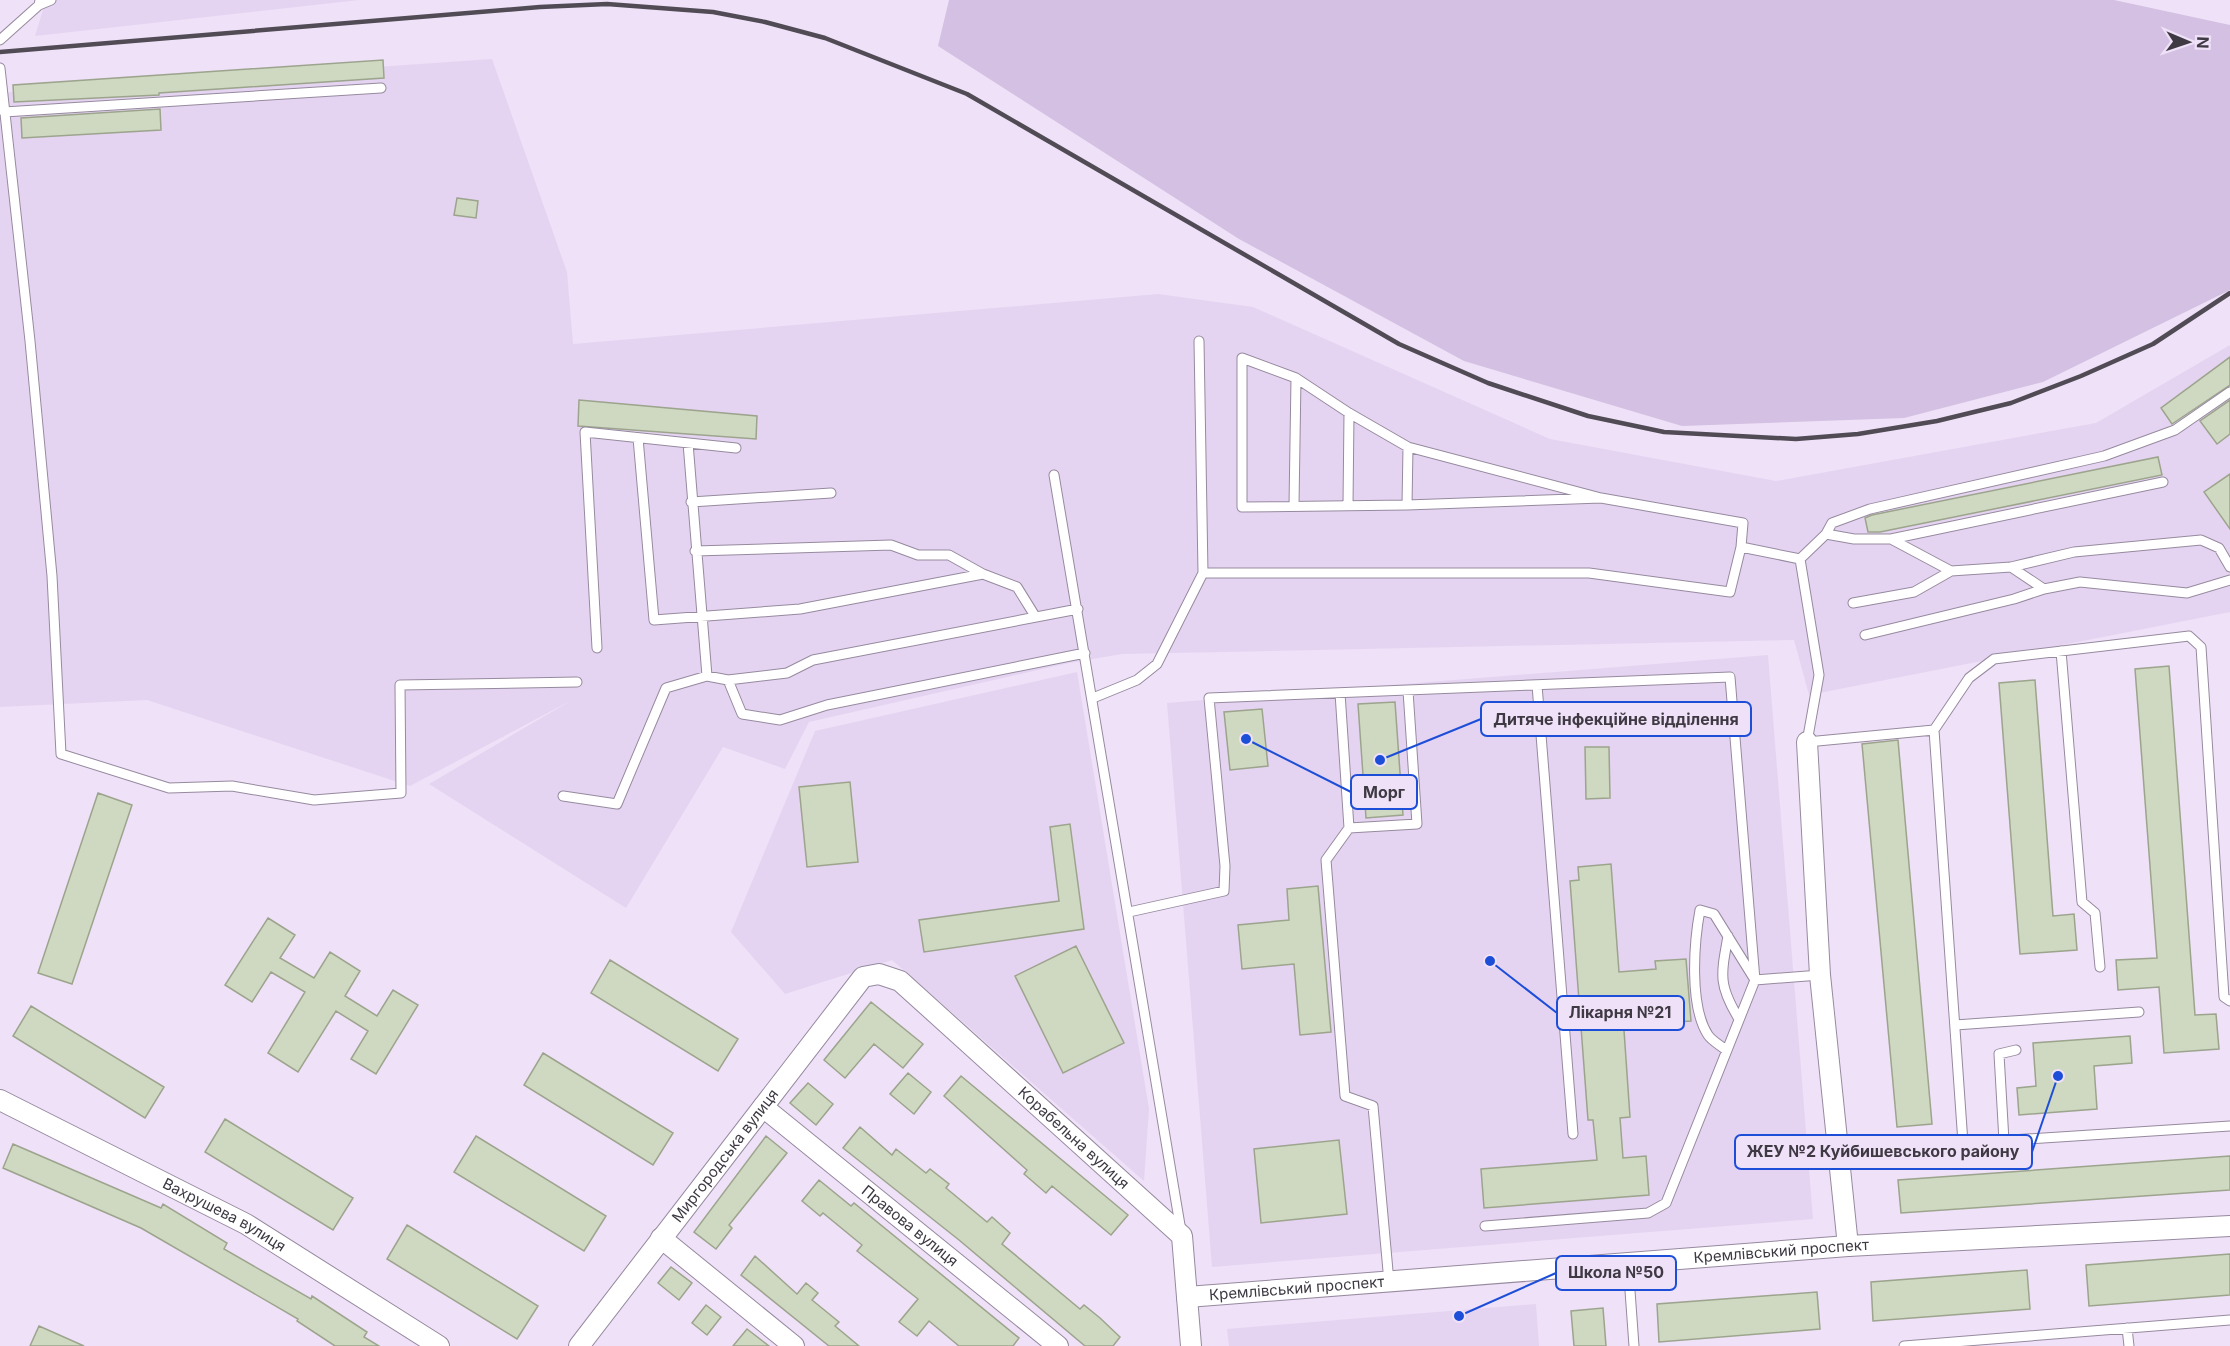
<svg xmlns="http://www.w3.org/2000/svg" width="2230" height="1346" font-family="Inter,sans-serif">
  <rect width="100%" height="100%" fill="#efe1f8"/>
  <!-- built -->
  <path fill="#e5d4f1" d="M46,0h313l-324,36z
    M492,59l75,213 6,72 585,-50 95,13 297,132 226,42 320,-58 134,-78v267l-421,83 -15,-55 -672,14 -53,9 -260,59 -24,47 -62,-22 -97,161 -197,-124 143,-84 -162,86 -263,-86 -147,7v-614z
    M1768,655l45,564 -601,48 -45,-564z
    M1077,672l72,437 -5,72 -252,-221 -107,34 -54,-62 84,-201z
    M1536,1304l3,42h-310l-2,-17z"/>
  <!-- green -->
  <path fill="#d4c0e2" d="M949,0h1165l116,25v265l-187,92 -139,36 -222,8 -218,-65 -225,-122 -301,-193z"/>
  <!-- building -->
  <path fill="#cfd8c0" stroke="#9ca48d" stroke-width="1.5" d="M383,60l1,18 -225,15v2l-145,7 -1,-17z
    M160,109l1,21 -139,8 -1,-20z
    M457,198l21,3 -2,17 -22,-3z
    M2230,357v28l-58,39 -11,-16z
    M579,400l178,16 -1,23 -178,-13z
    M2230,400v34l-13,10 -17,-23z
    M2158,457l4,18 -282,57h-12l-3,-14 7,-3z
    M2230,474v55l-26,-37z
    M2169,666l26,349 21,-1 3,35 -55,4 -5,-66 -41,3 -2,-30 41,-2 -22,-289z
    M2035,680l18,236 21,-2 3,36 -57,4 -21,-271z
    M1395,702l8,113 -37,3 -8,-114z
    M1262,709l6,57 -38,4 -6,-58z
    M1898,740l34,384 -35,3 -35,-383z
    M1585,747h24l1,51 -24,1z
    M850,782l8,80 -51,5 -8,-80z
    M98,793l34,12 -60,179 -34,-11z
    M1070,824l14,105 -160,23 -5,-32 140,-19 -9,-74z
    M1611,864l8,108 37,-3 -1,-8 31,-2 5,62 -31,2 -1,-9 -36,2 7,101 -10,1 3,40 23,-2 3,39 -165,13 -3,-39 116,-9 -4,-40h-5l-18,-239 9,-1 -1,-13z
    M1318,886l13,146 -31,3 -6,-71 -52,5 -4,-44 51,-5 -2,-31z
    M268,918l27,17 -15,23 34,20 16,-26 30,19 -15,25 32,20 16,-26 25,15 -42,69 -25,-15 17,-28 -32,-20 -38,61 -30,-19 37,-61 -34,-20 -19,30 -27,-17z
    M1076,946l48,97 -61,30 -48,-97z
    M610,960l128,79 -20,32 -127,-78z
    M871,1002l52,42 -20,24 -29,-24 -29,34 -21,-18z
    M31,1006l133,81 -19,31 -132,-82z
    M2130,1036l2,27 -38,3 3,43 -78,6 -2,-27 19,-2 -3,-43z
    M543,1053l130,80 -20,32 -129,-80z
    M908,1073l23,19 -17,22 -24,-20z
    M961,1076l167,139 -17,20 -59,-49 -6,7 -22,-19 3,-4 -83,-74z
    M808,1083l25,21 -17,21 -26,-22z
    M225,1119l128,79 -20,32 -128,-78z
    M860,1127l32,28 4,-6 30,24 4,-4 19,15 -3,4 41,34 5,-5 18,16 -8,11 78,65 4,-4 16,13 20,19 -7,9h-28l-126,-106 -116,-92z
    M476,1136l130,80 -22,35 -130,-79z
    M766,1136l21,17 -58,72 3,3 -16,21 -22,-17z
    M1339,1140l8,74 -86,9 -7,-74z
    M13,1144l148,64 2,-4 64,39 -3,6 87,50 1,-3 55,36 -3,5 15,9h-44l-38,-25 1,-2 -157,-91 -138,-60z
    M2230,1156v34l-329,23 -3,-33z
    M819,1180l32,26 3,-3 165,135 -6,8h-54l-30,-25 -12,15 -18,-14 19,-23 -61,-48 5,-6 -39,-32 -3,3 -18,-15z
    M407,1225l131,81 -21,33 -130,-80z
    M2230,1254v41l-141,11 -3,-41z
    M755,1256l42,38 9,-11 12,10 -6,7 27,22 -4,4 24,20h-30l-88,-71z
    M671,1267l21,16 -13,17 -21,-17z
    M2027,1270l3,39 -157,12 -2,-39z
    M1817,1292l3,37 -161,13 -2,-38z
    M706,1305l15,12 -14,18 -15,-12z
    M1603,1308l3,38h-32l-3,-35z
    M39,1326l45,20h-54z
    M747,1329l22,17h-36z"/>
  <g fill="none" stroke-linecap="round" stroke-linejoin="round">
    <defs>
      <path id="lane" d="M39,5l12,-5
        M0,40l39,-35 1,-5
        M0,68l30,273 22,235 9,178 108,34 63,-2 82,14 87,-7 -1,-108 177,-3
        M4,112l377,-24
        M1199,341l4,232h386l141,19 11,-45 59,12
        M638,438l16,182 146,-11 183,-35 34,13 18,29
        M688,443l19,233
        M1054,475l127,756
        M1601,498l-193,-51 -59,-34 -53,-35 -54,-20v149l165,-2 194,-7 142,25 -2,24
        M691,502l140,-9
        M1294,505l2,-127
        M1348,505l1,-92
        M1407,505l1,-58
        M1826,534l28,5h37l60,32 60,-4 33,22 36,-7 107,11 43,-13
        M1891,539l272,-57
        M695,551l196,-6 27,10h31l34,19
        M2011,567l63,-15 127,-12 18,8 11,19
        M1853,603l61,-11 37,-21
        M1865,635l149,-36 30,-10
        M597,648l-12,-216 151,16
        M2061,651l21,251 13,11 5,54
        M728,680l14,34 38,6 47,-15 258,-52
        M1537,685l36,449
        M1340,693l9,135
        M1093,698l44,-18 20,-16 46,-91
        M1934,730l35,-52 25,-19 195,-23 12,11 23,350 6,4
        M563,796l54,8 49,-116 41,-12 21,4 59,-7 26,-13 265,-51
        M1129,912l95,-21 1,-25 -16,-168 521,-21 25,303 65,-5
        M1728,936c-7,39 -10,49 11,83
        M1955,1025l184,-13
        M2004,1141l-5,-87 17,-4
        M1963,1143l-29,-413 -127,12 12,-67 -19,-116 26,-25 6,-11 38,-14 234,-53 71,-26 55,-38
        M1840,1151l390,-25
        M1485,1226l163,-13 18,-10 89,-223 -41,-66 -14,-4c-6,32 -11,96 8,125 4,6 12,10 18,15
        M1628,1263l6,83
        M1389,1282l-16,-176 -28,-10 -19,-236 23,-32 68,-4 -9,-133
        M2127,1328l2,18
        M1904,1346l326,-26"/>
      <g id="street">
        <path d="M1807,742l13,233 28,271"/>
        <path id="s1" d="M0,1100l246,124 193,122"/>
        <path id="s2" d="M763,1107l295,239"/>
        <path d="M661,1238l133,108"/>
        <path id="s3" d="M1187,1297l661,-51 382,-20"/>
        <path id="s4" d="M579,1346l284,-369 16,-3 21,7 282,255 9,110"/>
      </g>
    </defs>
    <!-- lane casing -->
    <use href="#lane" stroke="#968a9f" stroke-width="11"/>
    <!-- street casing -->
    <use href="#street" stroke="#968a9f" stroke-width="22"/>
    <!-- lane -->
    <use href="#lane" stroke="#fff" stroke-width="9"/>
    <!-- street -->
    <use href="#street" stroke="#fff" stroke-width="20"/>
    <!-- rail -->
    <path stroke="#514b55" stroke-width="4.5" d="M0,52l540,-45 67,-3 106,8 52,10 60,16 142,56 432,250 89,39 100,33 76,16 132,7 62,-5 79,-13 74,-18 70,-27 72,-32 77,-51"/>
  </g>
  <g text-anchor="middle" stroke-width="4.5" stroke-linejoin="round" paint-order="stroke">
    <!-- street labels -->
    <g font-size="15" fill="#3e3942" stroke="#efe1f8">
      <text dy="5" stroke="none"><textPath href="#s4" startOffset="738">Корабельна вулиця</textPath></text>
      <text dy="5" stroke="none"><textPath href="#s4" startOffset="240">Миргородська вулиця</textPath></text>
      <text dy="5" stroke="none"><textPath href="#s1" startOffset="252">Вахрушева вулиця</textPath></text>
      <text dy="5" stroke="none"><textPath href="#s2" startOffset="189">Правова вулиця</textPath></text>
      <text dy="5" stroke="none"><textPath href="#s3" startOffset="596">Кремлівський проспект</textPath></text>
      <text dy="5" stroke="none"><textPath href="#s3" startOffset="110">Кремлівський проспект</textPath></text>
    </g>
  </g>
  <!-- callouts -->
  <path fill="none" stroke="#1d4ed8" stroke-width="2" d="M1380 760L1481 719M1246 739L1351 792M1490 961L1557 1013M2058 1076L2032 1152M1459 1316L1556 1273"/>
  <g fill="#1d4ed8" stroke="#efe1f8" stroke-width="2">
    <circle cx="1380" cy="760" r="6"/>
    <circle cx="1246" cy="739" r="6"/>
    <circle cx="1490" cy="961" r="6"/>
    <circle cx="2058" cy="1076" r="6"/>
    <circle cx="1459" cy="1316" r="6"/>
  </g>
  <g fill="#efe1f8" stroke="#1d4ed8" stroke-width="2">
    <rect x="1481" y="702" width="270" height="34" rx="6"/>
    <rect x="1351" y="775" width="66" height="34" rx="6"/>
    <rect x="1557" y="996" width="127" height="34" rx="6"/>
    <rect x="1735" y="1135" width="297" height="34" rx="6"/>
    <rect x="1556" y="1256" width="120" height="34" rx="6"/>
  </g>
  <g font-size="16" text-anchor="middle" font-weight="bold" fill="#3e3942">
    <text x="1616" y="725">Дитяче інфекційне відділення</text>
    <text x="1384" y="798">Морг</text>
    <text x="1620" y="1018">Лікарня №21</text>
    <text x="1883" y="1157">ЖЕУ №2 Куйбишевського району</text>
    <text x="1616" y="1278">Школа №50</text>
  </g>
  <!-- north arrow -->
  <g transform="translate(2188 42) rotate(92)" stroke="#efe1f8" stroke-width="4.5" paint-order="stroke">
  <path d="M0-4.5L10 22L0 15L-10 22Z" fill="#3e3942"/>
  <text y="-9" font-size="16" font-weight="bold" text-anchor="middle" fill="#3e3942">N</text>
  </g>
</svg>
